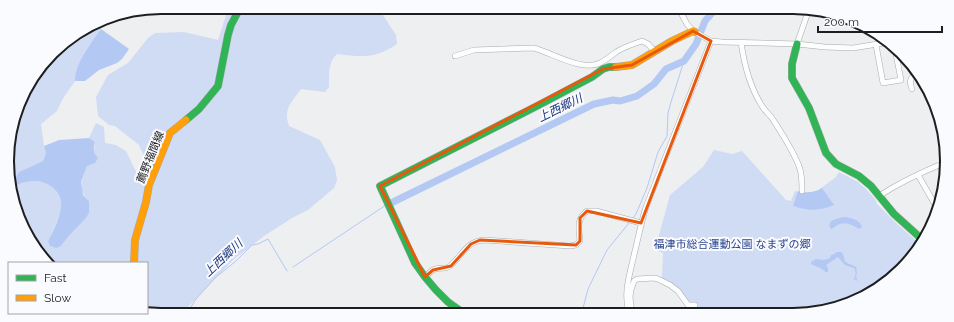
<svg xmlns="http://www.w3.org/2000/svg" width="954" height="322" font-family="Raleway,'Noto Sans JP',sans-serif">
  <rect width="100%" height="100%" fill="#edeff1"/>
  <!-- green -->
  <path fill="#d0dbf4" d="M230,8l149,1 17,26 1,9c-22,15 -34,13 -60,10 -9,7 -8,22 -8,33l-4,5 -24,-3c-10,14 -18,20 -12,37l31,14 15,27 2,13 -3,8 -26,22 -16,8 -28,18 -30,23 -49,51h-38v-47h-98l-16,-16 -21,-46v-11c1,-1 2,-3 4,-4 2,-2 6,-3 9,-4 14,-4 35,3 36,20 1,12 -8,28 -13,39l13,5 7,-9 18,-19 3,-5v-12c-12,-11 -7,-22 -2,-36l5,-1 3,-9 -1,-5 1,-8 -6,-4 7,-15 8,4 1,16 11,2 10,6 13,27 7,-3 3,-8 -10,-22 -24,-19 -6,-1 -11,-9 -2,-19 12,-22 20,-12 20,-25 7,-5 29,-1 34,8 10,-31z
    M105,18l-4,11 -14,20 -11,23 -1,9 -13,19 -5,11 -16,13 3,22 2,7 -3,8 -24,11 -8,11 -3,-42 9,-3 3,-27 -1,-5 4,-13 36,-48 43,-26z
    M714,150l18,4 10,-3 44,49 5,1 4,-10 11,2 11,-2 19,-14 3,-5 19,10 9,8 8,9 2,5 19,19 25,22 -26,32 -34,22 -48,15 -111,-1 -7,-9h-5l-17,-19 -11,-7 1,-25 -8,-3 15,-55 33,-28z"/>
  <!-- water -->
  <path fill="#b4c8f4" d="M101,29l28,20 -7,10 -5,4 -18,7 -14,11h-10c0,-3 0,-6 1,-9 4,-14 16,-31 25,-43z
    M89,138l6,4c-2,5 -2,11 3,16l-3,5 -8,3 -6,16 2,13 6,6v12l-3,5 -18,19 -7,9 -5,2 -6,-2 -2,-5c6,-11 14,-27 13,-39 -1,-13 -15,-21 -27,-21 -4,0 -8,1 -12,2 -2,1 -4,1 -6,3 -2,1 -3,3 -4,4l-1,-7 8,-11 24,-11 3,-8 -2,-7 15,-6z
    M822,188l12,17c-14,6 -26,6 -41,1l5,-15c9,2 16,2 24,-3z
    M845,217c7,1 15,3 17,10l-3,2c-6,-4 -12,-7 -19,-5 -4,1 -6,4 -9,5 -6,-9 7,-11 14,-12z
    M836,252h5l2,2 2,8 11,5 1,6 -1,4 3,6 -3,-4 -3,2c2,-4 4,-8 1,-13l-9,-3 -7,-8 -12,8 2,3v4h-2l-6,-4 -9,-4v-2l5,-3 8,1 6,-2 1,-3 4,-1z"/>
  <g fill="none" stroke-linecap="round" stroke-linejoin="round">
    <!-- stream -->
    <path stroke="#b4c8f4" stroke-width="1" d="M633,218l3,-4 11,-26 11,-36 9,-16 1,-23 3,-11 13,-41
      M293,267l93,-62
      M189,310l7,-11 19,-21 21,-17 16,-16 6,-1 10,-5 19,32
      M582,312l6,-23 19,-39 22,-27"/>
    <!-- river -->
    <path stroke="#b4c8f4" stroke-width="7" d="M391,203l203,-99 19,-4 7,1 7,-2 10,-3 17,-12 12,-15 18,-8 12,-17 9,-23 9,-10"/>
    <defs>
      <path id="street" d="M680,11l7,13 6,7
        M695,32l16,9 11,1 75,2 28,3 28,1 37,-6
        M741,42c3,22 9,45 21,64 3,5 7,8 10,12 9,14 23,35 28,51 2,7 2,14 2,22
        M797,44l11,-32
        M876,45l7,38 18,-3 -6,-31
        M455,56l19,-6 60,-2c18,5 49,24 66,15 6,-3 11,-7 16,-11 8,-5 17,-8 26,-11l6,3 7,8
        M912,89c-3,-8 -2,-10 4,-17
        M918,175l19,33h2
        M879,196c20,-13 43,-24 65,-33
        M425,277c3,-2 6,-7 10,-8 5,-2 10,1 15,-3 13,-11 16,-25 35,-26l85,6 6,-1 4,-4c-1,-12 -4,-22 7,-30h9l45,12
        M629,313c-6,-20 1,-39 5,-58 4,-16 7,-32 12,-48l65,-166
        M632,313l-2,-16 1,-7 3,-9 3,-2 17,-1 4,1 12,6 8,6 10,14h7"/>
      <path id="fast" d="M797,44l-5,20v14l17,30 17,45 10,11 23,12 12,10 23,28 30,27
        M186,120l13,-11 19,-23 10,-51 3,-10 9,-17
        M462,312l-14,-10 -12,-12 -11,-13 -10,-14 -35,-77 159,-81 53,-28 11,-8 6,-2h7"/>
      <path id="slow" d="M616,67l16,-2 40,-24 21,-10 2,1
        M134,263l1,-23 11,-38 3,-17 21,-52 16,-13"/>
    </defs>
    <!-- street casing -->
    <use href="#street" stroke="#a8aaac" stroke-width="6"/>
    <!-- fast casing -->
    <use href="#fast" stroke="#a8aaac" stroke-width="8"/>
    <!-- slow casing -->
    <use href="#slow" stroke="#a8aaac" stroke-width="8"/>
    <!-- street -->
    <use href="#street" stroke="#fcfdfd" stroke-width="5"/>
    <!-- fast -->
    <use href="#fast" stroke="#30b455" stroke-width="7"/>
    <!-- slow -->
    <use href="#slow" stroke="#ff9f0a" stroke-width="7"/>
  </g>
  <!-- marked area -->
  <path fill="none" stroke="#e8590c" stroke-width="3" stroke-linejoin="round" d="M693,31l18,10 -70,182 -54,-12 -7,7v23l-4,4 -96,-5 -9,4 -20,22 -18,4 -8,7 -45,-91 223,-117 29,-4z"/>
  <g text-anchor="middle" stroke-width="4" stroke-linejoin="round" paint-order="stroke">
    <!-- street labels -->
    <g font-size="11" fill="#1d1e20" stroke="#f9fbfe">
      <text transform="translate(150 157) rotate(-68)" y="4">薦野福間線</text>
    </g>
    <!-- park labels -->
    <g font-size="11" fill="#2b448d" stroke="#f9fbfe">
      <text x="732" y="248">福津市総合運動公園 なまずの郷</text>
    </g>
    <!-- water labels -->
    <g font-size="12" font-style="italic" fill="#20377f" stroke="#f9fbfe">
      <text transform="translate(560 108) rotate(-26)" y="4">上西郷川</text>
      <text transform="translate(223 258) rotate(-43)" y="4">上西郷川</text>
    </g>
  </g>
  <!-- crop -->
  <path d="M0 0H954V322H0ZM161 14H793A147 147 0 0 1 940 161V161A147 147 0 0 1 793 308H161A147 147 0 0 1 14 161V161A147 147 0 0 1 161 14Z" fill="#f9fbfe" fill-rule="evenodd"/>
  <path fill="none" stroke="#1d1e20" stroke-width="2" d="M161 14H793A147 147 0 0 1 940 161V161A147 147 0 0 1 793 308H161A147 147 0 0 1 14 161V161A147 147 0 0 1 161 14Z"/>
  <!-- legend -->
  <rect x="8" y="262" width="140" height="52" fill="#f9fbfe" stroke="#a1a3a5"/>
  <rect x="16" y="275" width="20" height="6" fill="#30b455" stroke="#a1a3a5"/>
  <text x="44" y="282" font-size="12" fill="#1d1e20">Fast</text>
  <rect x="16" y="295" width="20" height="6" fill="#ff9f0a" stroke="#a1a3a5"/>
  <text x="44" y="302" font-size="12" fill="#1d1e20">Slow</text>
  <!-- scale -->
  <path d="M818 26v6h124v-6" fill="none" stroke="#1d1e20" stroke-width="2"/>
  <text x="824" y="26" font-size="12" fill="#1d1e20" stroke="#f9fbfe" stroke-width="3" paint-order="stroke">200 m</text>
</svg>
